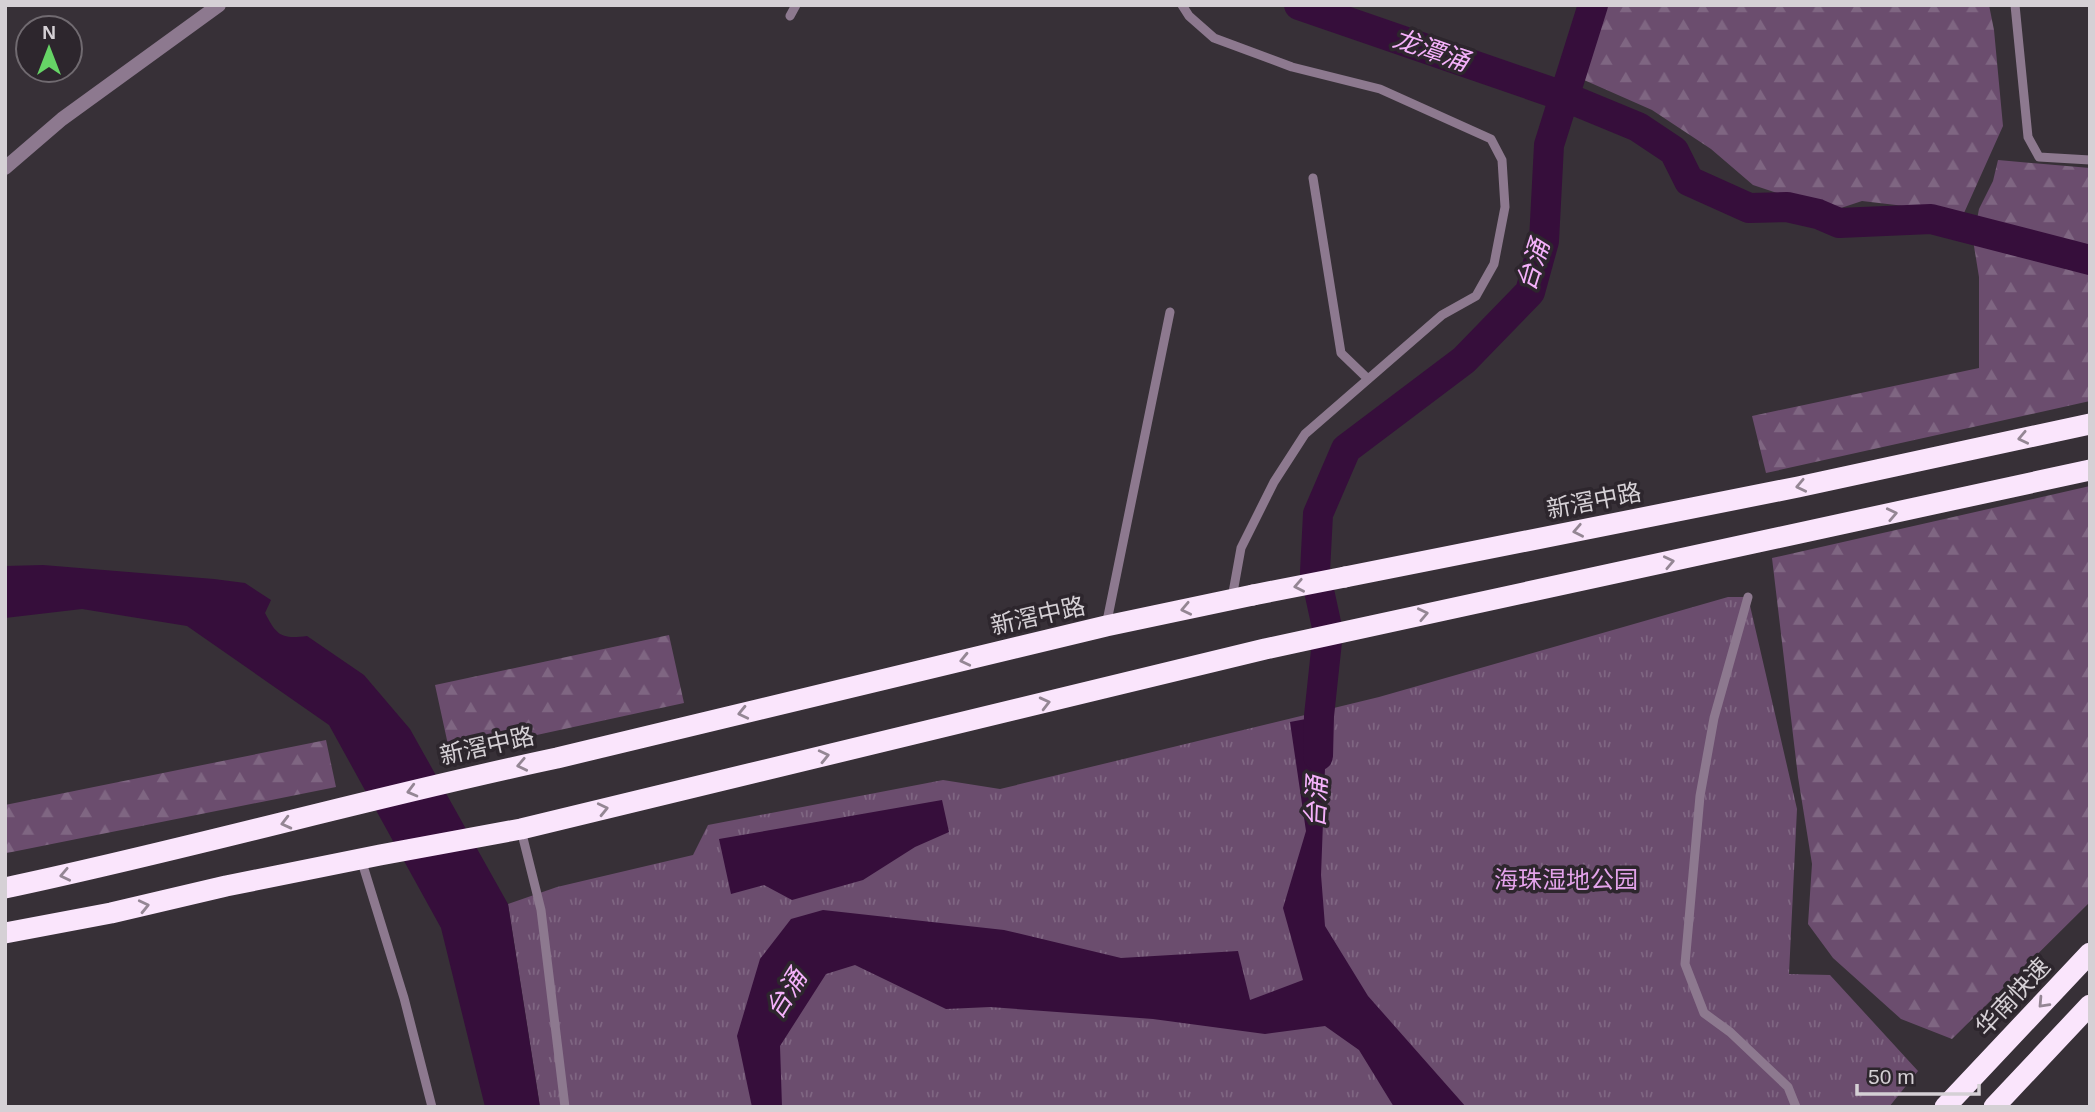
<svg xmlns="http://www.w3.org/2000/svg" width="2095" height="1112" font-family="Arial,'Noto Sans SC',sans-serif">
  <defs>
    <pattern id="forest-firs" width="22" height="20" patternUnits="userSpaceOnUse" patternTransform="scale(1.75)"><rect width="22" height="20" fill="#6b4d6e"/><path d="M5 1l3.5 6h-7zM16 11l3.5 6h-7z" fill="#7f6682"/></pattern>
    <pattern id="park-tufts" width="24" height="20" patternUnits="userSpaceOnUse" patternTransform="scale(1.75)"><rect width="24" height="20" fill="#6b4d6e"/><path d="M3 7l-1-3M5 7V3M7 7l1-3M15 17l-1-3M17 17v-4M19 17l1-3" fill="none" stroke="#7f6682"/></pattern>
  </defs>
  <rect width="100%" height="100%" fill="#373037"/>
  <!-- forest -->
  <path fill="url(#forest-firs)" d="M1608,5h381l5,25 9,96 -39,87 -102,-12 -30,10 -79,-26 -42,-36 -59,-39 -68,-30z
    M1998,160l92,8v233l-324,72 -14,-57 227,-48v-91l-6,-37 6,-31 14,-28z
    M2090,486v416l-138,137 -51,-20 -68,-61 -25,-34 4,-60 -14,-87 -26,-219z
    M669,635l15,68 -234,51 -15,-69z
    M326,740l10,47 -329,66 -2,-48z"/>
  <!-- park -->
  <path fill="url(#park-tufts)" d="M1728,597h20l49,212 -8,165 41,1 88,96 -29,36h-1349l-32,-203 49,-17 136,-32 15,-30 235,-45 57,9 379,-92z"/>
  <!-- water -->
  <path fill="#360e3b" d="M43,565l171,14 31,4 26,17 -6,13c12,23 16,26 42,23l57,39 46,54 98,175 32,203h-55l-44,-179 -112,-203 -142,-99 -105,-17 -77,9v-52z
    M1327,715l-6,160 4,51 43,70 98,111h-72l-35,-57 -34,-24 -60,8 -112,-15 -163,-12 -44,2 -91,-44 -29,9 -46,72 2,61h-30l-15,-71 23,-77 31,-40 32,-9 181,20 117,28 117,-7 12,49 53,-20 -20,-72 23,-77 -16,-109z
    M942,800l7,32 -34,15 -52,33 -71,20 -28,-15 -33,9 -12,-55z"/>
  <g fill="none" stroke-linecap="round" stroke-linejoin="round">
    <!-- river -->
    <path stroke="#360e3b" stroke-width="30" d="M1299,5l264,91 75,31 36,24 15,30 60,27 38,-1 31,7 21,9 92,-4 159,41
      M1318,756l1,-40 9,-84 -13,-60 3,-58 28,-65 118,-89 66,-68 14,-51 5,-96 44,-140"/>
    <!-- lane -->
    <path stroke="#8d798f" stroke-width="9" d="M1182,5l7,11 25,22 78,29 88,22 111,50 11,21 3,47 -11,57 -18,32 -34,19 -137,119 -31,48 -33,66 -9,50
      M2015,5l13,132 11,20 51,3
      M790,16l6,-11
      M1313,178l28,175 27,26
      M1748,597l-34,121 -14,78 -15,168 19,49 26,19 58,55 8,20
      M1106,626l64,-314
      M521,830l20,80 24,197
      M361,859l43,139 28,109"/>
    <!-- street -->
    <path stroke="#8d798f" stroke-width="14" d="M5,168l57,-49 157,-114"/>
    <!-- highway -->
    <path stroke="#fae5fc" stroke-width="21" d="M1345,577l453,-90 292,-63
      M5,888c185,-39 367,-91 552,-130l549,-132 147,-31
      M5,933l106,-20 115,-27 154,-31 141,-26 744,-180 825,-179
      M1945,1107l145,-154
      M1994,1107l96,-102"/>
    <!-- highway-bridge -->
    <path stroke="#fae5fc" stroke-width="21" d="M1253,595l92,-18"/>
  </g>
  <!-- one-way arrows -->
  <defs><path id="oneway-chevron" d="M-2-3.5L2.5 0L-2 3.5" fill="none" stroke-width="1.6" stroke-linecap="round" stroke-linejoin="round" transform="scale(1.75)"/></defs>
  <g stroke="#948694">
    <use href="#oneway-chevron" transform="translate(2023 438) rotate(168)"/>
    <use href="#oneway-chevron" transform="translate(1801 486) rotate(168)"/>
    <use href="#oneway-chevron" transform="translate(1892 514) rotate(-12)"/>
    <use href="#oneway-chevron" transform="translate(1578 531) rotate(169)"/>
    <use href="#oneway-chevron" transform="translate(1669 562) rotate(-12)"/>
    <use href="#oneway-chevron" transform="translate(1299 586) rotate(169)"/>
    <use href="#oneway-chevron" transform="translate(1186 609) rotate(168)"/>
    <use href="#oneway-chevron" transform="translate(1423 614) rotate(-12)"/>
    <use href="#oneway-chevron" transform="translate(965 660) rotate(167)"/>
    <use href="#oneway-chevron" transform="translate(1045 703) rotate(-14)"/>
    <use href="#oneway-chevron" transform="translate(743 713) rotate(167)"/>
    <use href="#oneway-chevron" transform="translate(824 756) rotate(-13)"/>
    <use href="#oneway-chevron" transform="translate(522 765) rotate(168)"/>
    <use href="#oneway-chevron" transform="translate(412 791) rotate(165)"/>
    <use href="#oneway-chevron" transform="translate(603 809) rotate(-13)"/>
    <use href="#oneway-chevron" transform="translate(286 823) rotate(166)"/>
    <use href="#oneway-chevron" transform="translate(65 875) rotate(168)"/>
    <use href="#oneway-chevron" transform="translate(144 906) rotate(-13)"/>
    <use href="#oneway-chevron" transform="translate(2043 1003) rotate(133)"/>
  </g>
  <g text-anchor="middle" stroke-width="7" stroke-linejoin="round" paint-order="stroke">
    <!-- street labels -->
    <g font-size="24" fill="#d5d0d5" stroke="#2d262d">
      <text transform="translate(1594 501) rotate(-11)" y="8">新滘中路</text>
      <text transform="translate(1038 616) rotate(-13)" y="8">新滘中路</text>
      <text transform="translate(487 746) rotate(-13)" y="8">新滘中路</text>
      <text transform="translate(2013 997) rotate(-47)" y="8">华南快速</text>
    </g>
    <!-- park labels -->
    <g font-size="24" fill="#e4a3eb" stroke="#2d262d">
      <text x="1566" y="888">海珠湿地公园</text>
    </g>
    <!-- water labels -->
    <g font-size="26" font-style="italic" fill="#f4b1fa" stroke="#2d262d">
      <text transform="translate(1431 50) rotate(19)" y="9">龙潭涌</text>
      <text transform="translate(1533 265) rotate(-72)" y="9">台涌</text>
      <text transform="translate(1316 802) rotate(-87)" y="9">台涌</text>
      <text transform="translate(786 994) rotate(-58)" y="9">台涌</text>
    </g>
  </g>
  <!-- border -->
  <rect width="2095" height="1112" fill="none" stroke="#d5d0d5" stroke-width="14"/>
  <!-- north arrow -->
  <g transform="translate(49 49)"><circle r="33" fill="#2d262d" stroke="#706a70" stroke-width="2"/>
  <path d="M0-5L12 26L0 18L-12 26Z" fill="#66d466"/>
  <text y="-10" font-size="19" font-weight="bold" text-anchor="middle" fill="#d5d0d5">N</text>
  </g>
  <!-- scale -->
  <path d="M1857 1084v10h122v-10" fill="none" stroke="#d5d0d5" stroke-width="3.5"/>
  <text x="1868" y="1084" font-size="21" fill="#d5d0d5" stroke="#2d262d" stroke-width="5" paint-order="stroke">50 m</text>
</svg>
